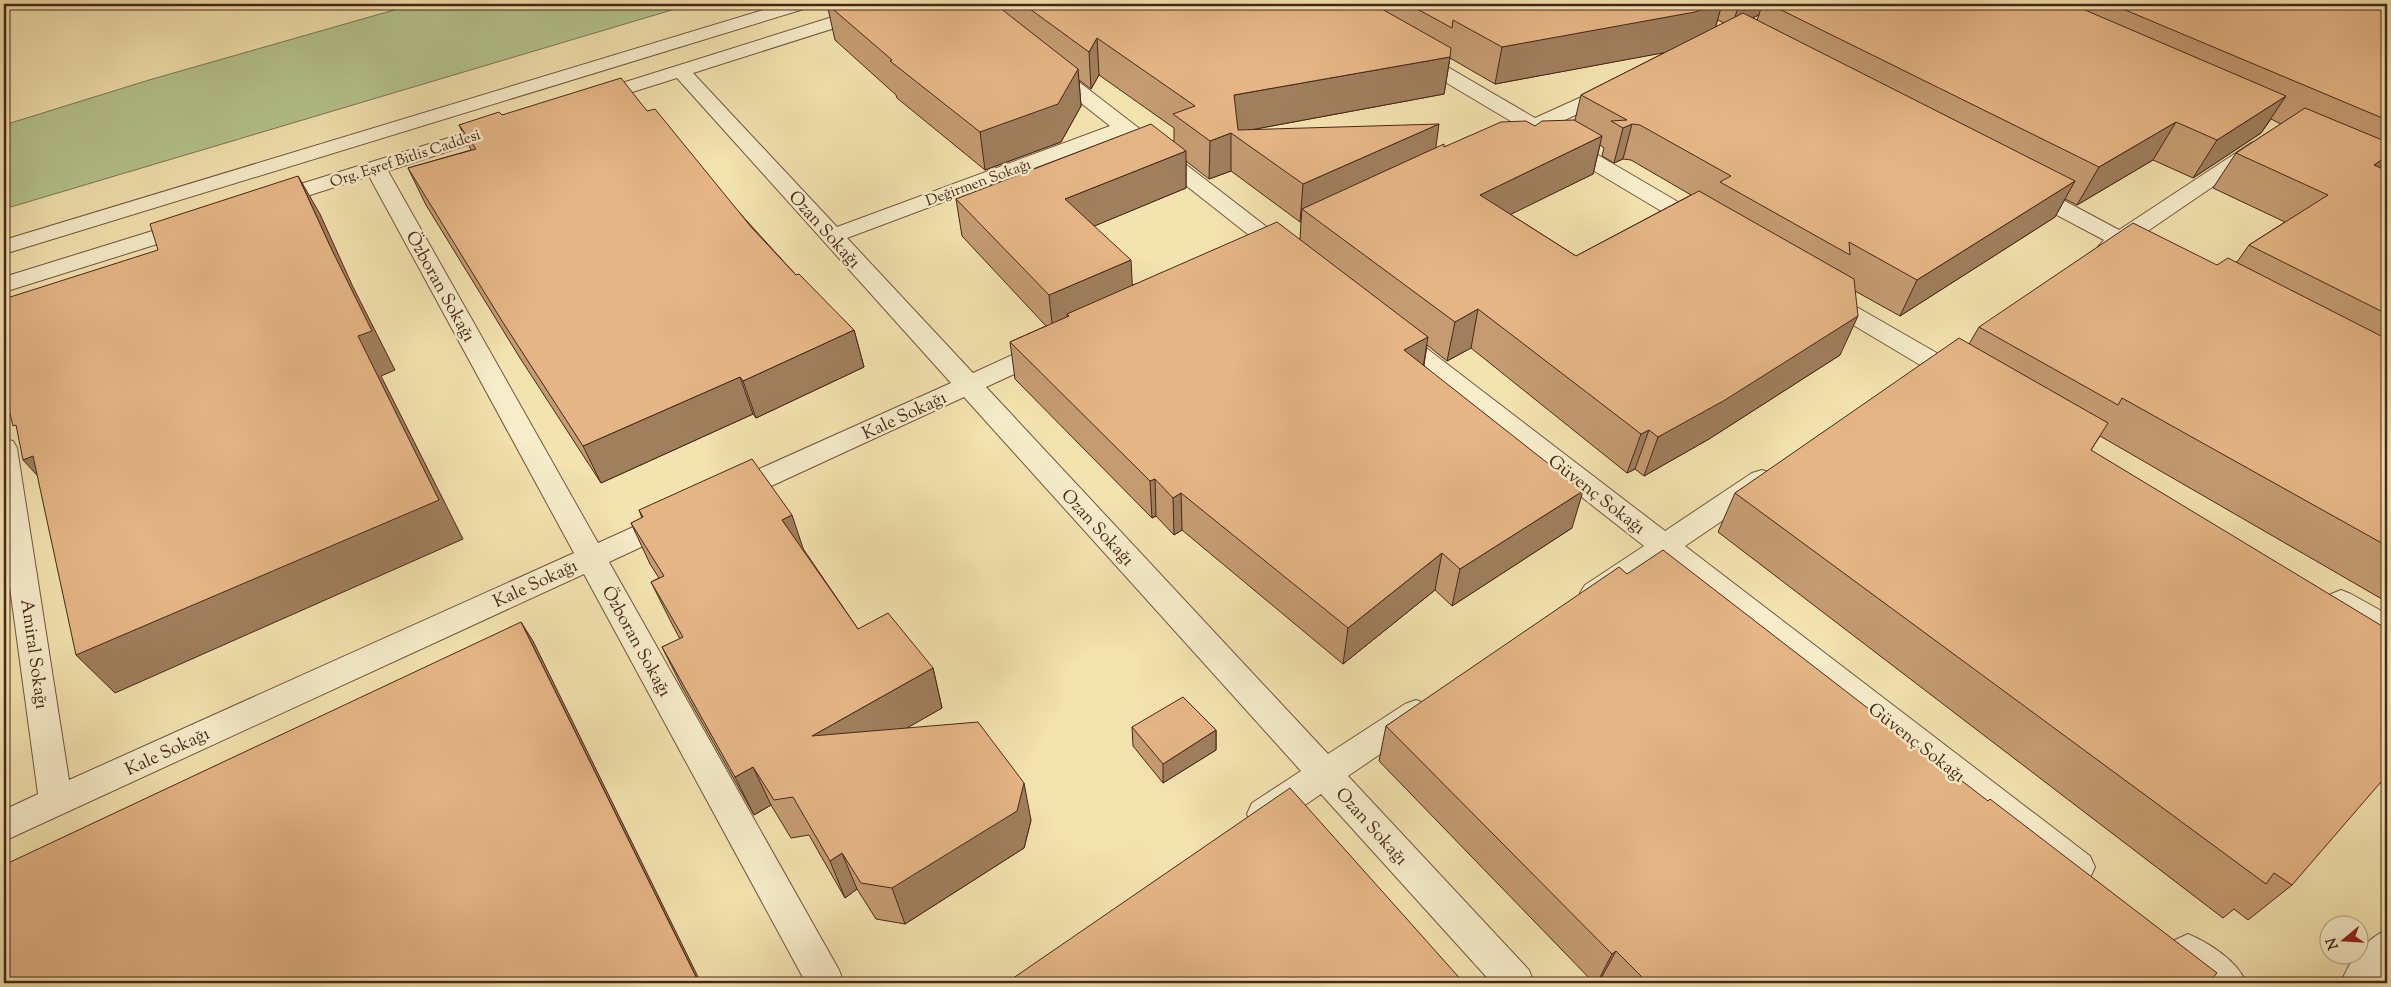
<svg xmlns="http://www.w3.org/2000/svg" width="2391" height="987" font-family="'Sorts Mill Goudy',serif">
  <rect width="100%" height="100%" fill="#f3e3af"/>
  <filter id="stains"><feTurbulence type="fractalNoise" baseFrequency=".004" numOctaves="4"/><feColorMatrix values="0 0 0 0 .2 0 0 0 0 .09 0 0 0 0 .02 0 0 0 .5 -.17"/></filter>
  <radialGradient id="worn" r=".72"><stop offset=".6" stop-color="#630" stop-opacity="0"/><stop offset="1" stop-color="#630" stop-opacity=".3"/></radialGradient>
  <!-- green -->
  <path fill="#b5c58f" stroke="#7e7654" d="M4,4h148l-148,3z
    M415,4h277l-688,205v-84l145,-45z"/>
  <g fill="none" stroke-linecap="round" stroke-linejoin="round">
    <defs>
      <path id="minor" d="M783,4h27l-3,4 -803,246v-14z
        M874,4h27l-3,4 -205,65 144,154 273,-101 -67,-53 -3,-4 3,-4h14l237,183 3,5 -3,5 -8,2 -8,-2 -156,-123 -275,103 126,135 65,-30 9,-2 9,2 3,6 -3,6 -70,32 342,367 77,-50 11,-4 11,4 5,9 -5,9 -79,54 181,194 5,13h-42l-171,-189 -45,31 -12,4 -12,-4 -5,-11 5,-11 49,-32 -337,-374 -223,103 -10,3 -10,-3 -4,-7 4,-7 230,-103 -274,-305 -83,26 -7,-2 -3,-4 3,-4z
        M1415,50l7,2 113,66 71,-32h14l3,4 -3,4 -70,33 159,93 3,5 -3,5 -8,2 -8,-2 -159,-95 -20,7 -7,-2 -3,-4 3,-4 12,-6 -111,-66 -3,-4 3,-4z
        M500,122l7,2 3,4 -3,4 -119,39 210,372 64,-29 10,-3 10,3 4,7 -4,7 -73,34 230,408 5,13h-38l-222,-409 -580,267v-31l34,-16 -34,-251v-104l9,2 4,7 52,332 505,-227 -205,-377 -99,32 -8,-2 -3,-5 3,-5z
        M2258,141l7,2 3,4 -3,4 -129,88 10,8 -3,5 -8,2 -14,-5 -12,5 -8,-2 -3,-5 6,-7 -85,-45 -3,-5 3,-5 8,-1 8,1 84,45 132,-87z
        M191,219l8,2 3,5 -3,5 -195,61v-15z
        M1826,292l8,2 136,78 4,6 -4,6 -9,2 -9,-2 -134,-80 -4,-5 4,-5z
        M1395,329l9,2 261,200 87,-58 10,-3 10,3 4,7 -4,7 -87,59 405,310 5,11 -5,11 -12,5 -12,-5 -402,-317 -59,40 -10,4 -10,-4 -5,-8 5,-8 59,-39 -258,-203 -3,-6 3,-6z
        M2341,590l10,4 36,20v27c-16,-5 -53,-24 -61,-39l5,-8z
        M2387,930v46l-5,7h-41c7,-20 26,-46 46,-53z
        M2188,934c21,9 50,27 58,49h-47l-24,-19 -5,-12 5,-12z"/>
    </defs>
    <!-- minor casing -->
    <use href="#minor" stroke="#73553f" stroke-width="2"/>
    <!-- minor -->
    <use href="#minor" fill="#f7edcb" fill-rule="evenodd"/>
  </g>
  <!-- wall -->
  <path fill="#c59c72" stroke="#48261a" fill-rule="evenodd" d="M827,4h1560v167l-4,-2 4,2v431l-287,-166 -9,14 201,435 -44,35 -14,-11 -11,9 -505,-386 17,-39 234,-149 10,-17 238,-62 20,-3 12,-17 36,-23 -72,-34 23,-35 45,-29 -10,-5 -10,14 -68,45 -40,-18 -76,45 -12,-6 -10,18 -155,99 -45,-25 -15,64 -131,84 -65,37 -9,-7 -8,4 -156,-125 -24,13 -20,-16 -3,20 148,163 -120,78 -17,-16 -92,74 -161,-134 -8,5 -18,-19 -4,2 -137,-139 -5,-37 36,-16 -84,-90 -6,-37 218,-58v-13l-75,-53 -8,14 -12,-9 2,26 -20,36 -76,28 -88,-72 -1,-3 -61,-55zM1759,15l-2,5 -5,-2zM1718,20l6,3 -9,4zM1666,52l-85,43 -6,25 -40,6 -91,21 -8,1 -186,-18 194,-36 6,-36 45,26zM1600,145l4,3 -2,8 12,7 9,-4 8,1 60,35 -115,61 -66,-42 83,-40zM1186,161l23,18 22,-8 69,51h1l-1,17 -168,46 -38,-59 92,-38z
    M647,111l149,164 58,55 10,37 -108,51 -3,-4 -152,69 -81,-125 -94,-153 -18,-37 63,-18 -12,-25 43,-10z
    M639,510l165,40 54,79 75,39 9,40 -34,19 123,93 -7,28 -119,76 -29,-5 -19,-30 -12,9 -36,-63 -18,3 -20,-33 -17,10 -72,-128 -20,-40 18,-8 -9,-17 -20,-40 8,-4 -9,-14 -19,-41 11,-5z
    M1627,574l581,409h-608l-1,-1 -1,1h-4l-215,-222 7,-35z
    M1132,727l84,3v20l-53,33 -30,-37z"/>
  <!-- shaded-wall -->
  <path fill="#a07f5d" stroke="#48261a" d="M1715,4h7l-9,32 -29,13 -189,35 7,-37z
    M1739,4h23l-3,11 -27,12z
    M1097,38l2,37 -8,14 -2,-37z
    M1450,57l-6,37 -210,39v-38z
    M1078,69l3,37 -20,36 -76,28 -5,-38z
    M2286,96l-25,37 -68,45 24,-38z
    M2176,122l-23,38 -76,45 22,-38z
    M1439,124l-5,38 -132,47 -1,13h-1l3,-38z
    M1632,124l-9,35 -9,4 9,-35z
    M1231,133v38l-22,8 1,-38z
    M1602,136l-9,38 -120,59 7,-38z
    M1186,151v37l-118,49 -3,-38z
    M2387,156v7l-14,19 1,-17z
    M298,176l22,38 33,73 42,83 -14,6 82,163 -348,154 -39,-38 282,-319 -27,-88z
    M2075,181l-20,36 -155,99 17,-36z
    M1131,260l2,38 -66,16 1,13 -15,6 -4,-38z
    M1478,309l-7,39 -24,13 8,-39z
    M1858,316l-18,39 -131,84 -65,37 14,-39z
    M854,330l10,37 -108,51 -13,-37z
    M1428,337l-6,37 -18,-24z
    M740,377l13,37 -152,69 -18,-37z
    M1649,430l-14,39 -8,4 14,-39z
    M33,456l26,43 -36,-39z
    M1155,479l1,37 -4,2 -2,-37z
    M1583,491l-11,37 -120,78 8,-37z
    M1181,493l1,37 -8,5 -1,-37z
    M792,515l14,42 -24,-37z
    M1442,553l-7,37 -92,74 5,-36z
    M521,622l12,19 168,342h-2z
    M933,668l9,40 -115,66 -15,-38z
    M1216,730v20l-53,33v-19z
    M753,767l18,38 -17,10 -19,-38z
    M1024,783l7,37 -7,28 -119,76 -13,-36z
    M842,853l15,36 -12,9 -15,-37z
    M1616,951l-17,31 -2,1 15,-29z"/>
  <!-- building -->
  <path fill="#e5b585" stroke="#48261a" d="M827,4h168l83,65 -20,35 -78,28 -90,-71 2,-1z
    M1023,4h350l78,44 -1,9 -216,38 4,35 201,-6 -136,60 -72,-51 -21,8 -37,-27 22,-8 -98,-68 -8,14z
    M1408,4h307l-20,8 -193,35 -49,-27 -1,8z
    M1769,4h302l215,92 -69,44 -41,-18 -77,45z
    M2111,4h276v116z
    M1743,13l332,168 -158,99 -68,-38 1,13 -130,-73 11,-6 -91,-51 -8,-1 -9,4 -12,-7 16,-1 -46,-25z
    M621,78l26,33 8,-2 97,119 44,47 3,-1 55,56 -111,51 -3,-4 -157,69 -81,-125 -94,-153 68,-19 -17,-24 40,-13 3,3z
    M2305,108l82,34v14l-13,9 13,6v143l-138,-69 79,-50 -92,-42z
    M1574,120l28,16 -122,59 96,61 123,-65 155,88 4,37 -133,84 -67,37 -9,-7 -8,4 -163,-125 -23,13 -153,-113 142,-65v3l57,-25 25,-1 9,5 7,-5z
    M1151,124l35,27 -121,48 66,61 -82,35 -93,-96z
    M298,176l33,72 41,83 -14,5 81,164 -363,155 -43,-199 -10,4 -7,-35 -3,1 -9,-37v-90l154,-49 -8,-26z
    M1277,222l151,115 -24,13 179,141 -123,78 -18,-16 -94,75 -167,-135 -8,5 -18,-19 -5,2 -140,-139 59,-26 -2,-2z
    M2133,223l84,42 11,-7 159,81v207l-265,-148 -4,7 -139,-78z
    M1959,338l149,85 -17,27 296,179v146l-95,110 -18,-12 -8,11 -531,-391z
    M752,459l40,56 -10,5 76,109 30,-16 45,55 -121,68 166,-14 46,61 -7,28 -125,77 -31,-5 -19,-30 -12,8 -37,-64 -19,3 -21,-33 -18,10 -73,-130 21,-10 -32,-55 13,-6 -33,-53 12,-6 -4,-7z
    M1663,550l325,251 2,-2 227,174 -9,10h-560l-32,-32 -4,3 -226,-228 233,-159 8,7z
    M521,622l178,361h-695v-118z
    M1183,697l33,33 -53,34 -31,-37z
    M1290,788l174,195h-458z"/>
  <g text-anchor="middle" stroke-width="5" stroke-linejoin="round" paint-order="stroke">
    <!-- far-street labels -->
    <g font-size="15" fill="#48261a" stroke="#f7edcb">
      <text transform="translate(405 158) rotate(-18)" y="5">Org. Eşref Bitlis Caddesi</text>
      <text transform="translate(978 182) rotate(-20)" y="5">Değirmen Sokağı</text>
    </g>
    <!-- street labels -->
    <g font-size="18" fill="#48261a" stroke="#f7edcb">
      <text transform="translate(825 229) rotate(48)" y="6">Ozan Sokağı</text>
      <text transform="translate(441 286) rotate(61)" y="6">Özboran Sokağı</text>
      <text transform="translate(904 415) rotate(-25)" y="6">Kale Sokağı</text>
      <text transform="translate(1597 494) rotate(38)" y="6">Güvenç Sokağı</text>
      <text transform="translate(1098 527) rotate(47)" y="6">Ozan Sokağı</text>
      <text transform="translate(535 583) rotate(-25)" y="6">Kale Sokağı</text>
      <text transform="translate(637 641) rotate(61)" y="6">Özboran Sokağı</text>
      <text transform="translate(35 654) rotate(82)" y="6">Amiral Sokağı</text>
      <text transform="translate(1917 742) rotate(38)" y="6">Güvenç Sokağı</text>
      <text transform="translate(167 751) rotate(-25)" y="6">Kale Sokağı</text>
      <text transform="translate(1372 826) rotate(48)" y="6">Ozan Sokağı</text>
    </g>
  </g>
  <!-- margin -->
  <rect width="2391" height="987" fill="none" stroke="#f3e3af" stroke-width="20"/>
  <rect x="5" y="5" width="2381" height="977" fill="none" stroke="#48261a" stroke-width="2.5"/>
  <rect x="10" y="10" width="2371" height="967" fill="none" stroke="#48261a"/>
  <!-- north arrow -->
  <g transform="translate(2344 940) rotate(252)"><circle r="24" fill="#f7edcb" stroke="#b19d84"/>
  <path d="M0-4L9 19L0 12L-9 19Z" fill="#8f2418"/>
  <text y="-8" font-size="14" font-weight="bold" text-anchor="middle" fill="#48261a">N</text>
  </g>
  <rect width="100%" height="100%" filter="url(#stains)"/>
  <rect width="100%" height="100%" fill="url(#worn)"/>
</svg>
